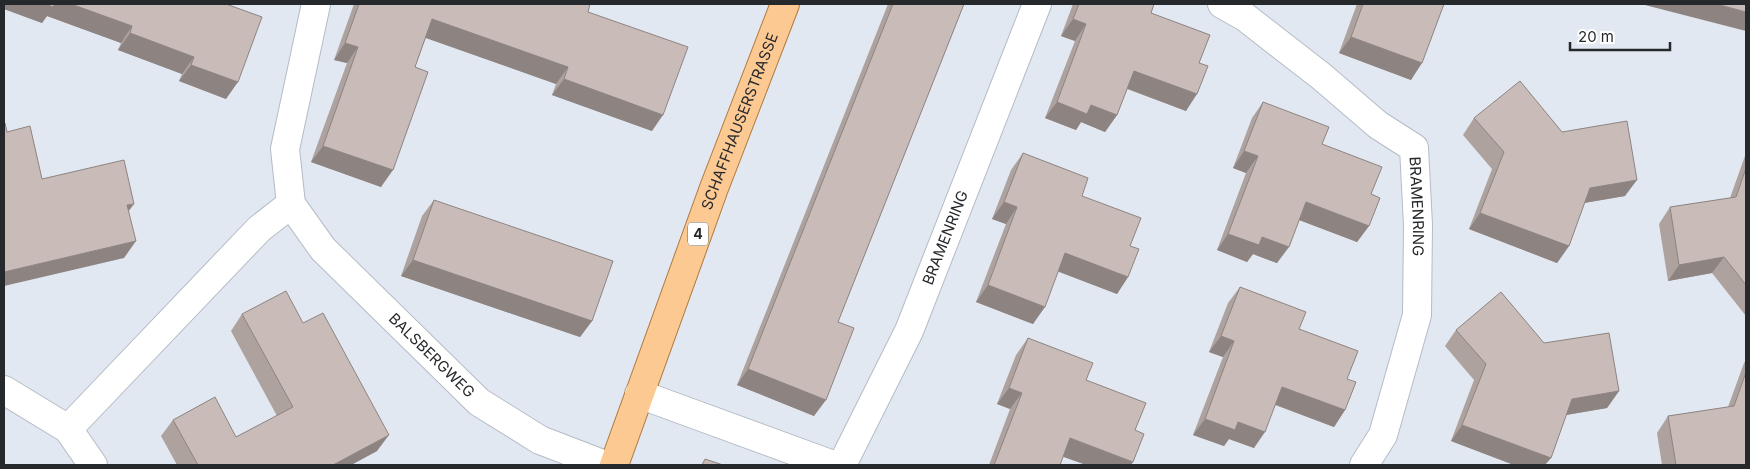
<svg xmlns="http://www.w3.org/2000/svg" width="1750" height="469" font-family="Inter,sans-serif">
  <rect width="100%" height="100%" fill="#e1e8f2"/>
  <g fill="none" stroke-linecap="round" stroke-linejoin="round">
    <defs>
      <g id="minor">
        <path id="s1" d="M316,4l-31,145 6,55 32,45 156,153 61,38 65,25"/>
        <path id="s2" d="M1222,4l23,13 76,59 57,49 36,23 4,77 -1,90 -34,120 -19,30"/>
        <path d="M4,390l64,39 25,36"/>
        <path d="M639,394l194,71"/>
        <path d="M68,429l191,-200 32,-25"/>
        <path id="s3" d="M842,465l67,-134 128,-327"/>
      </g>
      <g id="primary">
        <path id="s4" d="M614,465l100,-277 71,-184"/>
      </g>
    </defs>
    <!-- minor casing -->
    <use href="#minor" stroke="#b5bcc5" stroke-width="30"/>
    <!-- primary casing -->
    <use href="#primary" stroke="#b07a3f" stroke-width="30"/>
    <!-- minor -->
    <use href="#minor" stroke="#fff" stroke-width="28"/>
    <!-- primary -->
    <use href="#primary" stroke="#fcc992" stroke-width="28"/>
  </g>
  <!-- wall -->
  <path fill="#ada29e" d="M226,4v95l-47,-18 3,-7 -64,-24 3,-7 -74,-27 -5,7 -38,-14z
    M354,4h236l-2,8 64,119 -100,-36 4,-11 -130,-47 -11,30 -34,120 -70,-25 36,-99 -13,-3z
    M888,4h76l-126,318 -24,94 -77,-31z
    M1073,4h81l-3,9 48,50 -13,48 -59,-22 -10,26 -12,17 -24,-10 -5,8 -31,-12 30,-77 -14,-5z
    M1357,4h87l-33,76 -72,-27z
    M1263,102l59,42 49,50 -2,32 -12,16 -58,-22 -22,43 -24,-9 -6,8 -30,-12 29,-77 -13,-5 19,-50z
    M1474,118l88,14 63,64 -41,7 -15,43 -12,17 -88,-34 23,-60 -29,-34z
    M1023,153l59,43 48,50 -2,31 -11,17 -59,-23 -25,53 -57,-22 30,-78 -14,-5 19,-49z
    M1746,153v163l-34,-43 -44,8 -9,-57 11,-17 60,-9z
    M434,200l158,121 -12,16 -179,-61 21,-60z
    M1240,287l59,42 48,50 -2,31 -11,17 -59,-22 -21,43 -25,-9 -5,7 -31,-11 30,-78 -14,-5 19,-49z
    M242,314l61,9 74,128 -26,14h-174l-16,-29 12,-16 63,17 41,-21 -46,-85z
    M1456,330l88,13 75,48 -12,17 -41,7 -21,50h-31l-63,-24 23,-61 -29,-34z
    M1028,338l58,42 -26,85h-71l21,-56 -13,-5 19,-49z
    M1746,360v105h-84l-5,-32 11,-17 60,-9 16,-44z"/>
  <!-- shaded-wall -->
  <path fill="#8d8481" d="M4,4h67l61,22 -11,17 -74,-27 -5,7 -38,-14z
    M1641,4h75l30,8v19z
    M432,19l136,48 -12,17 -136,-48z
    M1073,19l13,5 -11,17 -14,-5z
    M130,33l64,24 -12,17 -64,-24z
    M1351,37l71,26 -11,17 -72,-27z
    M345,43l13,4 -11,16 -13,-3z
    M191,65l47,17 -12,17 -47,-18z
    M1134,71l63,23 -11,17 -63,-24z
    M564,79l99,36 -11,16 -100,-36z
    M1057,102l34,3 26,10 -12,17 -24,-10 -5,8 -31,-12z
    M323,146l70,24 -12,17 -70,-25z
    M1244,151l14,5 -12,17 -13,-5z
    M1637,180l-12,16 -47,8 12,-16z
    M1004,202l13,5 -11,17 -14,-5z
    M1306,202l63,24 -12,16 -63,-24z
    M134,204l-12,16 5,-15z
    M1480,213l89,33 -12,17 -88,-34z
    M1228,234l34,3 27,10 -12,16 -24,-9 -6,8 -30,-12z
    M136,241l-12,17 -120,28v-14z
    M1065,253l63,24 -11,17 -63,-24z
    M1724,257l-12,16 -44,8 11,-16z
    M413,260l179,61 -12,16 -179,-61z
    M988,285l57,22 -12,17 -57,-22z
    M1221,336l13,5 -11,16 -14,-5z
    M748,369l78,31 -12,16 -77,-31z
    M1282,387l63,23 -11,17 -63,-24z
    M1009,388l13,5 -12,16 -13,-5z
    M1619,391l-12,17 -47,8 12,-17z
    M1205,419l33,3 27,10 -11,16 -25,-9 -5,7 -31,-11z
    M1462,425l89,33 -6,7h-31l-63,-24z
    M389,435l-12,16 -26,14h-18z
    M1070,438l63,24 -2,3h-45l-28,-10z"/>
  <!-- building -->
  <path fill="#c9bcb8" stroke="#8d8481" d="M46,4h9l-2,3z
    M71,4h155l36,13 -24,65 -47,-17 3,-8 -64,-24 2,-7z
    M359,4h231l-2,8 100,35 -25,68 -99,-36 4,-12 -136,-48 -17,48 13,5 -35,98 -70,-24 35,-99 -13,-4z
    M893,4h71l-126,318 16,6 -28,72 -78,-31z
    M1079,4h75l-3,9 59,22 -11,28 9,3 -11,28 -63,-23 -17,44 -26,-10 -4,9 -30,-12 29,-78 -13,-5z
    M1363,4h81l-22,59 -71,-26z
    M1716,4h30v8z
    M1520,81l42,51 65,-11 10,59 -47,8 -21,58 -89,-33 24,-61 -30,-34z
    M1263,102l66,25 -7,17 60,23 -11,27 9,4 -11,28 -63,-24 -17,45 -27,-10 -3,8 -31,-11 30,-78 -14,-5z
    M4,123h1l2,9 23,-6 12,53 82,-19 10,44 -7,1 9,36 -132,31z
    M1023,153l65,25 -6,18 59,22 -11,28 9,3 -11,28 -63,-24 -20,54 -57,-22 29,-78 -13,-5z
    M1746,168v117l-22,-28 -45,8 -9,-58 66,-10z
    M434,200l179,61 -21,60 -179,-61z
    M1240,287l66,25 -7,17 59,22 -11,28 9,3 -11,28 -63,-23 -17,45 -27,-10 -3,8 -30,-11 29,-78 -13,-5z
    M286,291l17,32 20,-10 66,122 -56,30h-135l-25,-45 42,-23 21,40 57,-30 -51,-93z
    M1501,292l43,51 65,-10 10,58 -47,8 -21,59 -89,-33 24,-61 -30,-34z
    M1028,338l65,25 -7,17 60,23 -11,27 9,4 -11,28 -63,-24 -10,27h-66l28,-72 -13,-5z
    M1746,372v93h-70l-8,-49 66,-10z
    M705,459l18,6h-21z"/>
  <g text-anchor="middle" stroke-width="4" stroke-linejoin="round" paint-order="stroke">
    <!-- shield labels -->
    <rect fill="#fff" stroke="#67696b" stroke-width="1" x="688" y="222.5" width="20" height="23" rx="4"/>
    <g font-size="14" font-weight="bold" fill="#26292c">
      <text x="698" y="239">4</text>
    </g>
    <!-- street labels -->
    <g font-size="15" fill="#26292c" stroke="#fff">
      <text dy="5" stroke="none"><textPath href="#s4" startOffset="366">SCHAFFHAUSERSTRASSE</textPath></text>
      <text dy="5" stroke="none"><textPath href="#s2" startOffset="299">BRAMENRING</textPath></text>
      <text dy="5" stroke="none"><textPath href="#s3" startOffset="250">BRAMENRING</textPath></text>
      <text dy="5" stroke="none"><textPath href="#s1" startOffset="411">BALSBERGWEG</textPath></text>
    </g>
  </g>
  <!-- border -->
  <rect width="1750" height="469" fill="none" stroke="#26292c" stroke-width="10"/>
  <!-- scale -->
  <path d="M1570 42v8h100v-8" fill="none" stroke="#26292c" stroke-width="2.5"/>
  <text x="1578" y="42" font-size="15" fill="#26292c" stroke="#ffffff" stroke-width="4" paint-order="stroke">20 m</text>
</svg>
